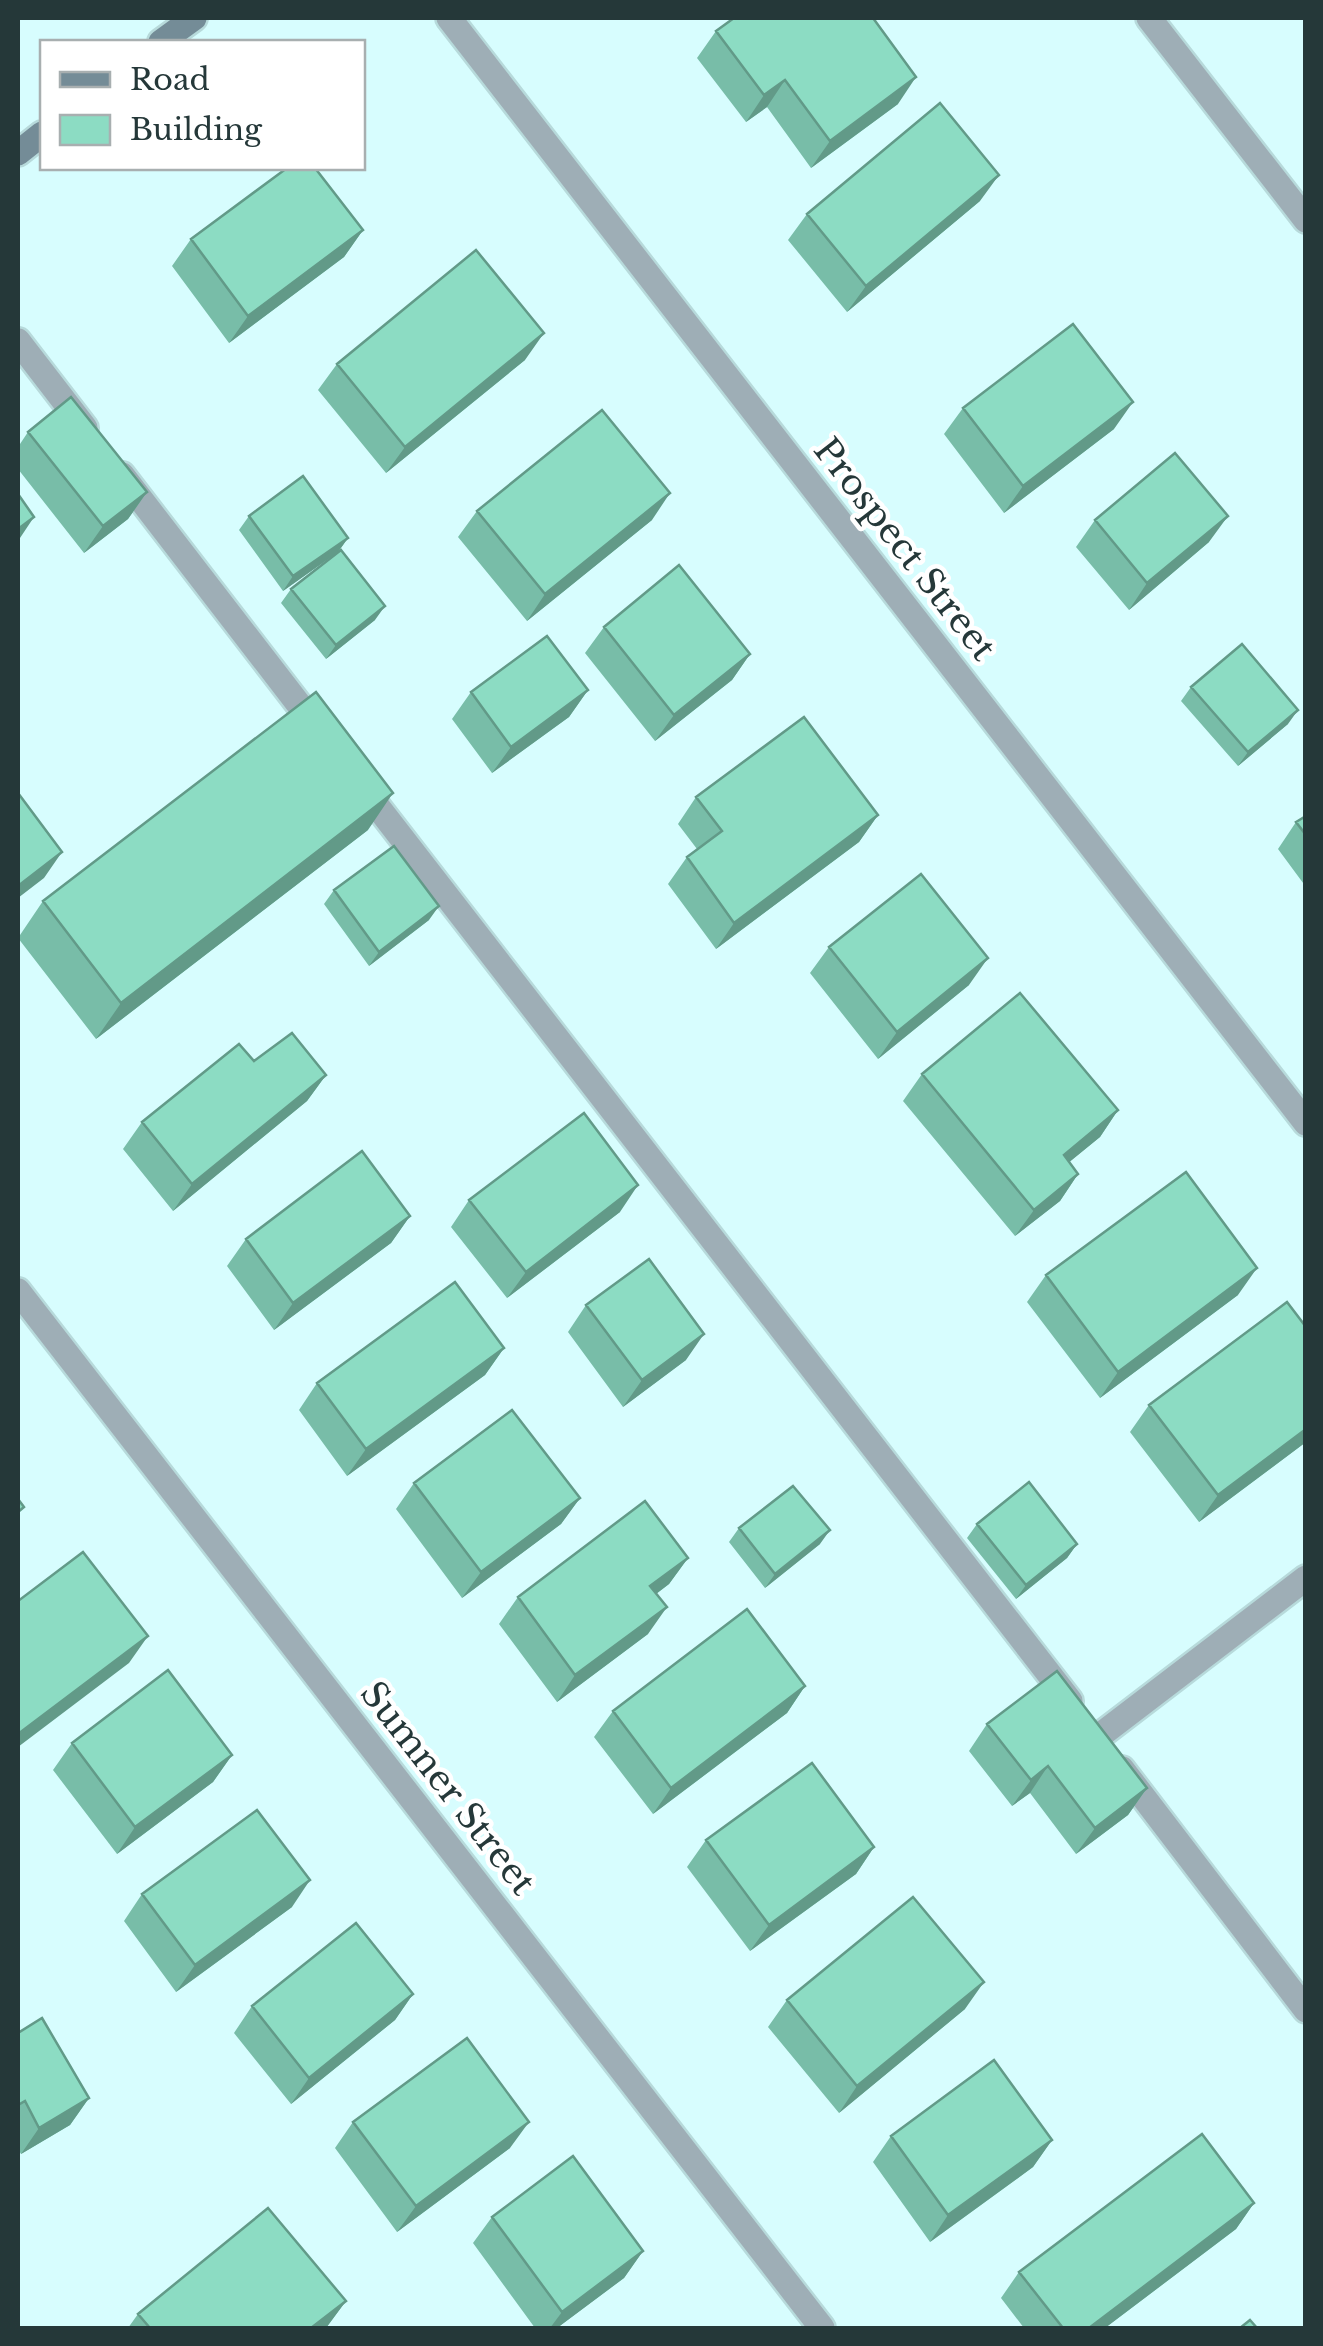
<svg xmlns="http://www.w3.org/2000/svg" width="1323" height="2346" font-family="'Libre Baskerville',serif">
  <rect width="100%" height="100%" fill="#d7fdfe"/>
  <g fill="none" stroke-linecap="round" stroke-linejoin="round">
    <defs>
      <path id="lane" d="M1149,18l157,202
        M18,341l67,87
        M122,475l198,257
        M360,784l710,917
        M1122,1769l184,241"/>
      <path id="street" d="M449,18l857,1105
        M18,1291l804,1037
        M1098,1737l208,-159"/>
      <path id="secondary" d="M161,42l33,-24
        M18,153l24,-19"/>
    </defs>
    <!-- lane casing -->
    <use href="#lane" stroke="#b7dadb" stroke-width="30"/>
    <!-- street casing -->
    <use href="#street" stroke="#b7dadb" stroke-width="30"/>
    <!-- secondary casing -->
    <use href="#secondary" stroke="#b7dadb" stroke-width="30"/>
    <!-- lane -->
    <use href="#lane" stroke="#9eaeb6" stroke-width="25"/>
    <!-- street -->
    <use href="#street" stroke="#9eaeb6" stroke-width="25"/>
    <!-- secondary -->
    <use href="#secondary" stroke="#748c97" stroke-width="25"/>
  </g>
  <!-- wall -->
  <path fill="#78bda8" d="M716,31l182,73 -87,64 -44,-61 -21,15 -49,-64z
    M980,201l-133,111 -59,-72 19,-26z
    M363,230l-19,27 -115,86 -57,-77 19,-27z
    M525,360l-139,113 -68,-83 19,-26z
    M963,408l151,21 -110,84 -60,-79z
    M28,432l119,60 -19,27 -44,34 -66,-84v-22z
    M477,511l175,9 -125,101 -69,-84z
    M249,516l99,22 -10,14 -55,39 -44,-61z
    M1095,520l114,22 -80,68 -53,-63z
    M291,589l84,31 -49,39 -45,-56z
    M604,627l146,27 -18,26 -77,61 -70,-88z
    M1191,687l97,37 -50,42 -57,-65z
    M588,690l-19,27 -77,56 -40,-54 19,-27z
    M696,797l182,18 -19,27 -143,107 -48,-65 19,-27 10,-8 -19,-25z
    M1306,816v71l-28,-38 18,-27z
    M368,830l-272,209 -78,-101 25,-37z
    M334,890l95,30 -60,46 -45,-62z
    M829,947l140,38 -91,74 -68,-86z
    M254,1061l72,14 -19,26 -134,110 -50,-62 19,-27z
    M922,1074l196,36 -18,27 -31,25 9,12 -18,27 -45,35 -112,-135z
    M469,1200l151,12 -113,86 -56,-71z
    M410,1216l-19,27 -117,87 -47,-64 19,-27z
    M1046,1275l192,20 -138,103 -73,-96z
    M586,1305l100,55 -63,47 -55,-75z
    M1306,1327v115l-107,80 -69,-90 19,-27z
    M504,1348l-19,27 -138,101 -48,-66 18,-27z
    M414,1483l166,15 -19,26 -99,74 -66,-89z
    M977,1524l100,20 -10,14 -51,41 -49,-61z
    M739,1528l81,16 -55,44 -36,-46z
    M688,1558l-19,26 -13,10 -8,40 -91,68 -58,-78 19,-27z
    M805,1686l-18,27 -134,101 -59,-77 19,-26z
    M987,1724l160,64 -19,27 -52,39 -46,-61 -18,13 -43,-55z
    M72,1743l160,12 -19,27 -96,72 -64,-84z
    M706,1840l168,7 -18,27 -106,77 -63,-84z
    M142,1894l150,13 -116,85 -52,-71z
    M413,1994l-18,26 -104,84 -57,-71 18,-27z
    M787,2000l178,9 -126,104 -71,-86z
    M18,2033l71,65 -19,27 -49,29 -3,-5z
    M353,2122l157,26 -113,84 -62,-84z
    M891,2136l161,4 -19,27 -103,75 -57,-80z
    M1254,2203l-18,26 -131,99h-81l-23,-30 18,-26z
    M492,2217l151,34 -19,27 -67,50h-22l-62,-85z
    M346,2301l-20,27h-198l10,-14z"/>
  <!-- shaded-wall -->
  <path fill="#629a88" d="M916,77l-18,27 -87,64 19,-27z
    M785,80l-18,27 -21,15 18,-27z
    M999,175l-19,26 -133,111 19,-26z
    M363,230l-19,27 -115,86 19,-27z
    M544,333l-19,27 -139,113 19,-26z
    M1133,402l-19,27 -110,84 19,-27z
    M147,492l-19,27 -44,34 19,-27z
    M670,493l-18,27 -125,101 18,-27z
    M1228,516l-19,26 -80,68 18,-27z
    M34,517l-16,24v-12z
    M348,538l-10,14 -55,39 10,-15z
    M385,606l-10,14 -49,39 10,-14z
    M750,654l-18,26 -77,61 19,-26z
    M588,690l-19,27 -77,56 19,-26z
    M1298,710l-10,14 -50,42 10,-14z
    M393,793l-25,37 -272,209 25,-36z
    M878,815l-19,27 -143,107 18,-26z
    M62,852l-18,26 -26,20v-12z
    M439,906l-10,14 -60,46 10,-14z
    M988,958l-19,27 -91,74 19,-27z
    M326,1075l-19,26 -134,110 19,-27z
    M1118,1110l-18,27 -55,45 19,-27z
    M1078,1174l-18,27 -45,35 19,-26z
    M638,1185l-18,27 -113,86 19,-26z
    M410,1216l-19,27 -117,87 19,-27z
    M1257,1268l-19,27 -138,103 18,-26z
    M704,1334l-18,26 -63,47 19,-27z
    M504,1348l-19,27 -138,101 19,-27z
    M1306,1429v13l-107,80 19,-27z
    M580,1498l-19,26 -99,74 19,-26z
    M830,1530l-10,14 -55,44 10,-14z
    M1077,1544l-10,14 -51,41 10,-14z
    M688,1558l-19,26 -38,29 19,-27z
    M667,1607l-19,27 -91,68 18,-27z
    M148,1636l-19,27 -111,84v-13z
    M805,1686l-18,27 -134,101 18,-26z
    M232,1755l-19,27 -96,72 18,-27z
    M1048,1766l-18,27 -18,13 19,-26z
    M1147,1788l-19,27 -52,39 19,-26z
    M874,1847l-18,27 -106,77 19,-26z
    M310,1880l-18,27 -116,85 19,-27z
    M984,1982l-19,27 -126,104 18,-27z
    M413,1994l-18,26 -104,84 18,-26z
    M89,2098l-19,27 -49,29 18,-26z
    M529,2122l-19,26 -113,84 19,-26z
    M1052,2140l-19,27 -103,75 18,-27z
    M1254,2203l-18,26 -131,99h-16z
    M643,2251l-19,27 -67,50h-7l12,-16z
    M346,2301l-20,27h-15z"/>
  <!-- building -->
  <path fill="#8cdcc3" stroke="#629a88" stroke-width="2.5" d="M734,18h139l43,59 -86,64 -45,-61 -21,15 -48,-64z
    M940,103l59,72 -133,111 -59,-72z
    M287,168h28l48,62 -115,86 -57,-77z
    M476,250l68,83 -139,114 -68,-83z
    M1073,324l60,78 -110,84 -60,-78z
    M71,397l76,95 -44,34 -75,-94z
    M602,410l68,83 -125,101 -68,-83z
    M1175,453l53,63 -81,67 -52,-63z
    M303,476l45,62 -55,38 -44,-60z
    M18,494l16,23 -16,12z
    M341,550l44,56 -49,39 -45,-56z
    M679,565l71,89 -76,61 -70,-88z
    M547,636l41,54 -77,57 -40,-55z
    M1242,644l56,66 -50,42 -57,-65z
    M316,692l77,101 -272,210 -78,-102z
    M804,717l74,98 -144,108 -47,-66 35,-26 -26,-34z
    M18,793l44,59 -44,34z
    M1306,816v19l-10,-13z
    M394,846l45,60 -60,46 -45,-62z
    M921,874l67,84 -91,74 -68,-85z
    M1020,993l98,117 -54,45 14,19 -44,36 -112,-136z
    M292,1033l34,42 -134,109 -50,-62 97,-78 15,17z
    M584,1113l54,72 -112,87 -57,-72z
    M362,1151l48,65 -117,87 -47,-64z
    M1186,1172l71,96 -139,104 -72,-97z
    M649,1259l55,75 -62,46 -56,-75z
    M455,1282l49,66 -138,101 -49,-66z
    M1287,1302l19,25v102l-88,66 -69,-90z
    M512,1410l68,88 -99,74 -67,-89z
    M1029,1482l48,62 -51,41 -49,-61z
    M793,1486l37,44 -55,44 -36,-46z
    M18,1499l6,8 -6,5z
    M645,1501l43,57 -38,28 17,21 -92,68 -57,-78z
    M83,1552l65,84 -130,98v-133z
    M747,1609l58,77 -134,102 -58,-77z
    M168,1670l64,85 -97,72 -63,-84z
    M1057,1671l90,117 -52,40 -47,-62 -17,14 -44,-56z
    M812,1763l62,84 -105,78 -63,-85z
    M257,1810l53,70 -115,85 -53,-71z
    M913,1897l71,85 -127,104 -70,-86z
    M356,1923l57,71 -104,84 -57,-72z
    M42,2018l47,80 -50,30 -14,-27 -7,4v-72z
    M467,2038l62,84 -113,84 -63,-84z
    M994,2060l58,80 -104,75 -57,-79z
    M1202,2134l52,69 -165,125h-26l-44,-56z
    M573,2156l70,95 -81,61 -70,-95z
    M268,2208l78,93 -35,27h-161l-12,-14z
    M1250,2320l7,8h-17z"/>
  <g text-anchor="middle" stroke-width="9" stroke-linejoin="round" paint-order="stroke">
    <!-- street labels -->
    <g font-size="35" fill="#253839" stroke="#fff">
      <text transform="translate(905 549) rotate(52)" y="12">Prospect Street</text>
      <text transform="translate(448 1788) rotate(52)" y="12">Sumner Street</text>
    </g>
  </g>
  <!-- border -->
  <rect width="1323" height="2346" fill="none" stroke="#253839" stroke-width="40"/>
  <!-- legend -->
  <rect x="40" y="40" width="325" height="130" fill="#ffffff" stroke="#a8afb0" stroke-width="2.5"/>
  <rect x="60" y="72" width="50" height="15" fill="#748c97" stroke="#a8afb0" stroke-width="2.5"/>
  <text x="130" y="90" font-size="30" fill="#253839">Road</text>
  <rect x="60" y="115" width="50" height="30" fill="#8cdcc3" stroke="#a8afb0" stroke-width="2.5"/>
  <text x="130" y="140" font-size="30" fill="#253839">Building</text>
</svg>
